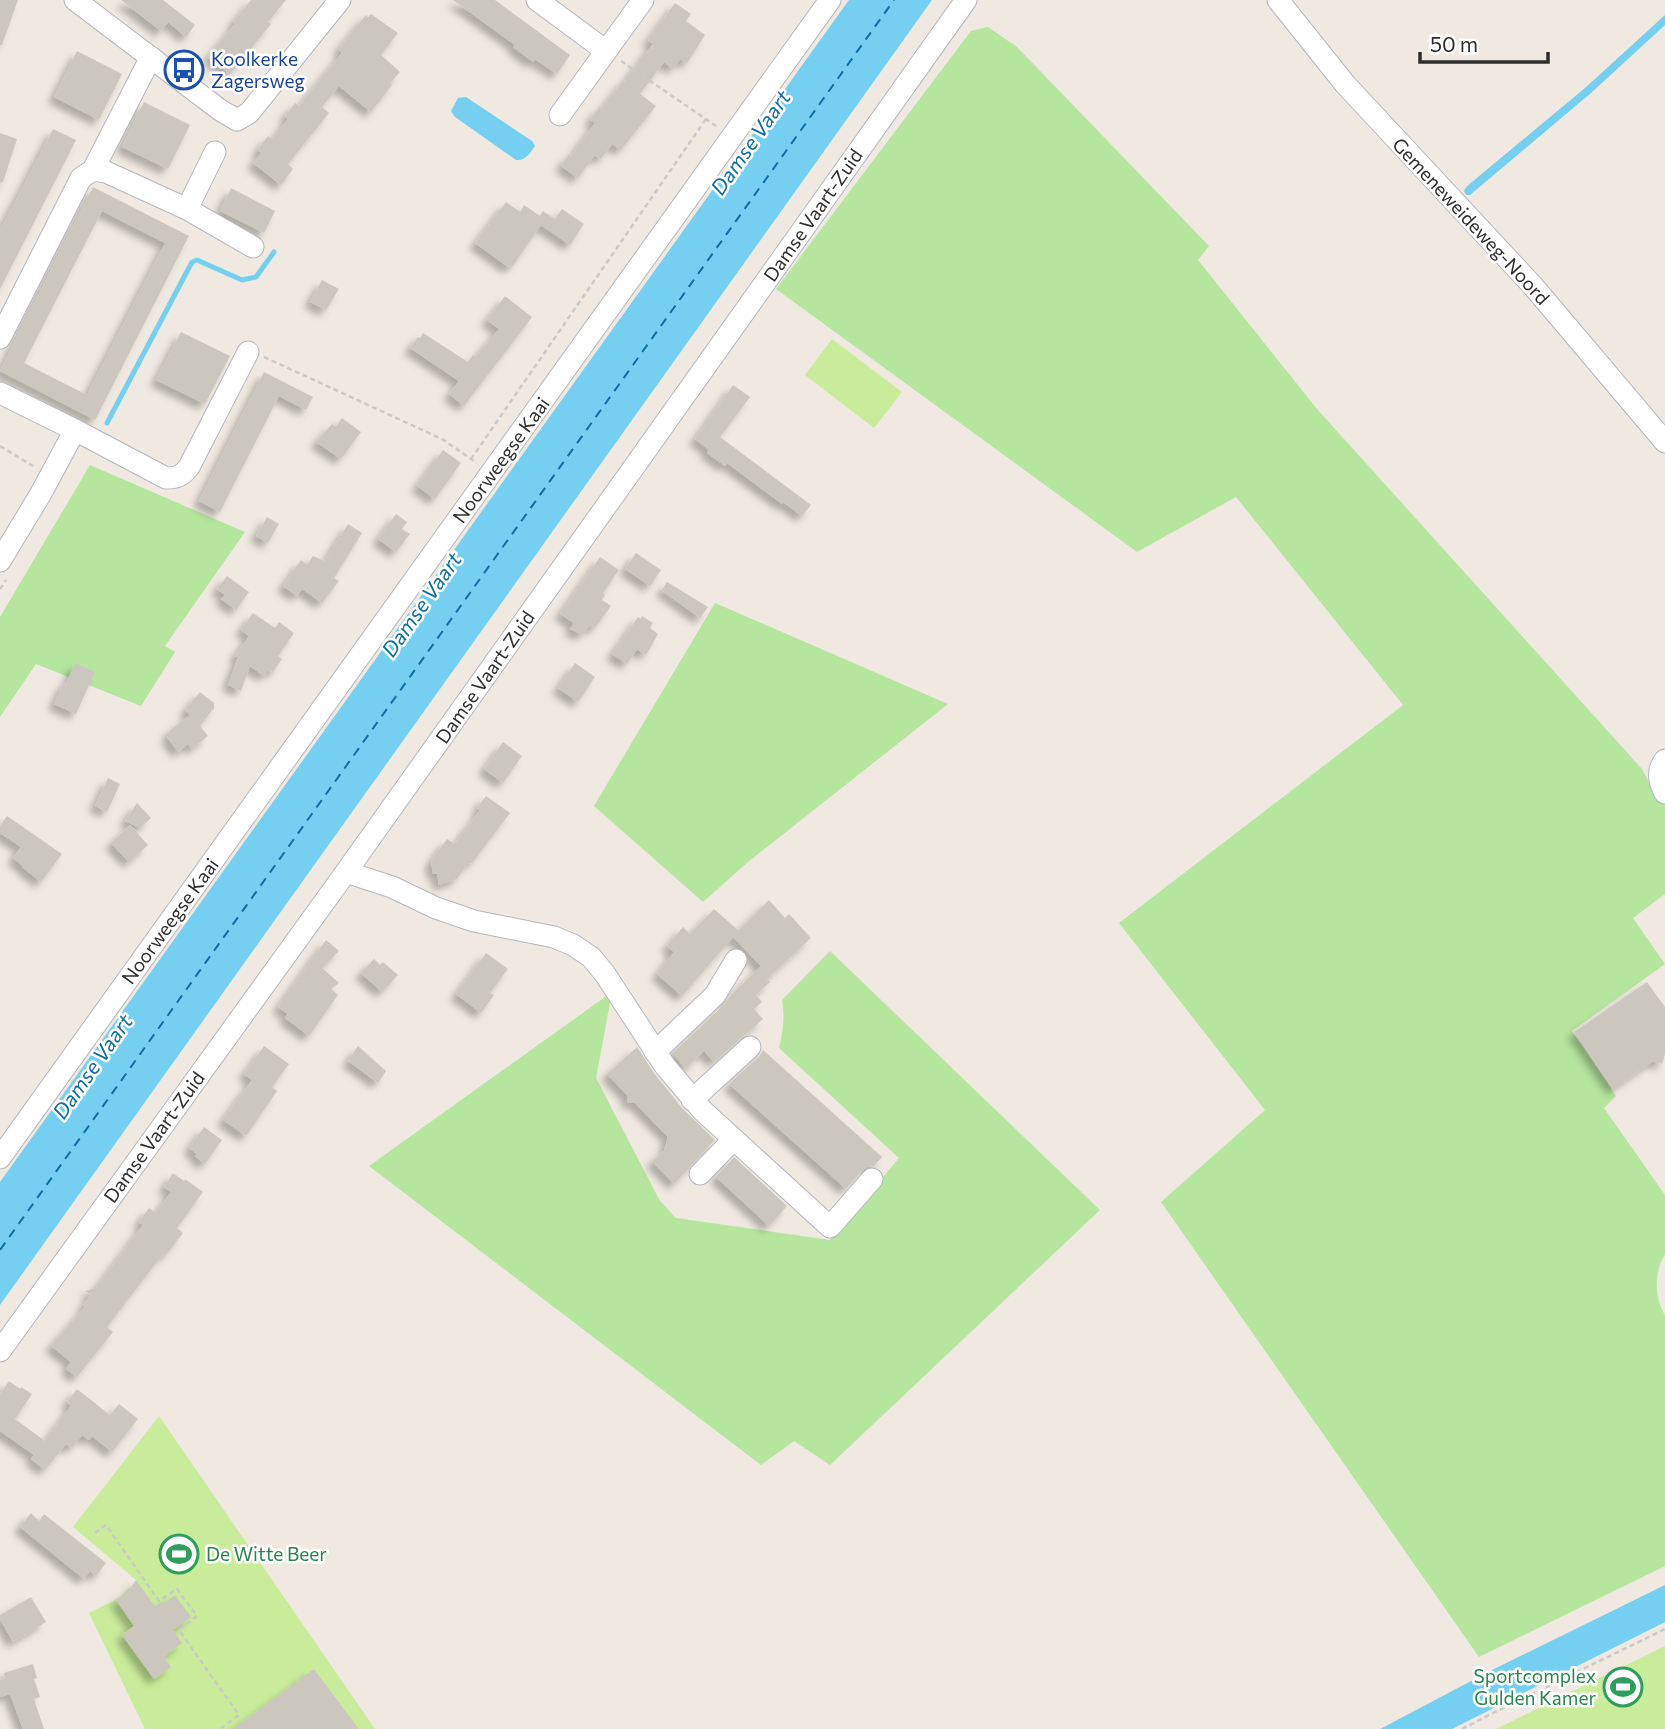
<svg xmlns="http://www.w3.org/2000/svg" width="1665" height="1729" font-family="Commissioner,sans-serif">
  <defs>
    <filter id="shadow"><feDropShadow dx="-6" dy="6" stdDeviation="3.5" flood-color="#0004"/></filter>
  </defs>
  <rect width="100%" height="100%" fill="#efe9e1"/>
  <!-- green -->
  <path fill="#b6e59e" d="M988,27l29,20 192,199 -11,14 119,149 325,360 11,20 12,15v90l-32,24 32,46 -93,67 44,65 -12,12 61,87v59c-11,17 -11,43 0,61v251l-186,91 -318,-455 104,-92 -146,-187 284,-218 -167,-208 -99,55 -361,-263 195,-258z
    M90,465l155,67 -80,114 10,6 -34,54 -105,-42 -36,53v-100z
    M715,603l233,101 -200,158 -45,40 -109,-96z
    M830,951l270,259 -270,255 -36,-24 -33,24 -392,-299 243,-174 -16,86 64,123 16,17 154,22 69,-82 -120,-110c4,-16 6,-31 3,-48z"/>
  <!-- pitch -->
  <path fill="#c9ec9a" d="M832,339l70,53 -28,36 -69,-53z
    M159,1416l216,313h-230l-56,-116c19,-10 35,-14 47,-33l-63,-53z
    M1665,1646v83h-169z"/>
  <!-- water -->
  <path fill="#75cff0" d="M849,0h83l-932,1305v-123z
    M1665,15v10l-74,68 -121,102h-4l-2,-4 2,-4 119,-99z
    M466,97l66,44 3,5c-5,7 -9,15 -19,14l-61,-43 -4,-6 7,-13z
    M1665,1585v37l-213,107h-72l114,-60z"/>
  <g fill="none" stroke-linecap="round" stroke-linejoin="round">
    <!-- stream -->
    <path stroke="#75cff0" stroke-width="5" d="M107,423l85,-161 5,-2 45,20 14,-3 18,-25"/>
    <!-- ferry -->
    <path stroke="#0d6fa3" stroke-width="2" stroke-dasharray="9 7" stroke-linecap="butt" d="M0,1250l894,-1250"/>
  </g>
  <!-- building -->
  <path fill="#cbc7bf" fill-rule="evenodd" filter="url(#shadow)" d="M0,0h18l-16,45h-2z
    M121,0h42l32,25 -9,12 -18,-15 -7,9z
    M251,0h35l-18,22 3,2 -41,50 -22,-17 27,-33 -2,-2z
    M453,0h42l75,55 -13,19 -22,-15 -2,3 -20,-15 2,-2z
    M675,3l16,11 -5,7 19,14 -18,28 -7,-4 -7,10 -9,-7 -24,32 16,12 -35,44 -9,-6 -11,15 -6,-4 -17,23 -17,-12 7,-11 3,1 24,-33 -5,-4 9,-11 2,1 22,-28 1,1 29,-38 -5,-4z
    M371,14l27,19 -17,22 19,17 -10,11 2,2 -21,27 -32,-26 -17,21 7,6 -41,51 5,5 -12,16 -28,-22 8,-10 -3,-4 10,-13 4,4 16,-21 -3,-3 10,-13 4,3 43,-53 -3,-3 4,-7 23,-28 2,2z
    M77,51l45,23 -23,46 -45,-23z
    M144,102l46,23 -22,44 -46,-22z
    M53,129l23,11 -76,149v-58z
    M0,133l17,6 -14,43h-3z
    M93,187l96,49 -94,184 -95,-49zM102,211l63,32 -78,152 -63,-32z
    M231,188l44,23 -11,22 -44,-22z
    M506,202l14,10 4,-7 16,11 3,-5 12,8 7,-10 22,15 -14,21 -29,-20 -29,42 -2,-2 -2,2 -33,-24z
    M322,280l17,9 -13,21 -16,-8z
    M505,296l27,21 -68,89 -15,-12 10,-13 -49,-33 8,-11 2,1 3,-5 45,29 5,-7 3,2 23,-28 -12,-9z
    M181,332l49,24 -25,48 -49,-24z
    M264,372l49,25 -7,13 -27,-14 -59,116 -21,-11z
    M733,385l17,12 -30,40 91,68 -9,11 -19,-14 -1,2 -55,-41 -2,3 -18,-13 2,-3 -14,-11z
    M342,418l19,14 -20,27 -25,-17 16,-18 4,3z
    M443,450l18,13 -26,36 -18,-13z
    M396,514l11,8 -5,7 8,5 -14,18 -18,-13z
    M267,517l12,7 -11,19 -12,-7z
    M348,524l14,9 -28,45 5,3 -17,22 -20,-14 -5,7 -14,-10 18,-26 6,5 6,-9 12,5z
    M636,553l25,17 -11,16 -25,-17z
    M600,557l19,13 -16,23 2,2 -3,5 9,6 -17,23 -4,-4 -8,10 -12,-6 4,-6 -14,-9z
    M227,576l22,16 -13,18 -15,-11 4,-4 -8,-6z
    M667,582l41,25 -8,11 -38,-28z
    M253,613l22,15 4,-6 15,11 -16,23 4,3 -9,13 -5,-2 -4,6 -14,-10 -9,25 -13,-6 10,-28 -3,-1 14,-20 -8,-6z
    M642,616l11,7 -3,5 8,6 -12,21 -9,-6 -10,15 -15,-10 26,-37 3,2z
    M75,663l20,9 -19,42 -22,-10 10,-22 2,2z
    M575,663l20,14 -17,25 -20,-14z
    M200,692l14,11v5l-14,18 8,10 -16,13 -4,-5 -10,8 -11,-15 3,-3 -2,-2 22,-17 -5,-5z
    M503,742l19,14 -19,27 -19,-14z
    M108,778l12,6 -13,28 -12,-6z
    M486,796l24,17 -38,50 -5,1 -10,15 -18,6 -2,-12 -4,1 -2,-13 16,-22 8,5 25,-34 -3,-2z
    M137,803l14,15 -11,10 -15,-7z
    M7,816l55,38 -21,28 -19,-15 1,-1 -10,-8 8,-11 -21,-14v-7z
    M130,825l18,20 -19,17 -18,-19z
    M769,900l16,18 4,-4 22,24 -44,41 3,3 -14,13 6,7 -8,7 9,10 -49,43 -10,-11 -19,18 -12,-16 51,-48 6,-9 31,-30 -28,-29 -51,59 -25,-22 17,-22 -7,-6 16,-19 7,7 24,-25 24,21 -2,3z
    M326,940l13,11 -17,17 17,15 -8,6 7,6 -29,41 -24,-18 3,-4 -10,-7z
    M486,953l22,16 -18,24 4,2 -13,18 -25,-19z
    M374,959l6,6 3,-3 15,13 -16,17 -21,-19z
    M1647,982l18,25v47l-3,10 -9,-3 -40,28 -39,-57z
    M264,1046l25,18 -17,23 5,4 -31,45 -23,-16 29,-40 -8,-6z
    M358,1046l28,25 -8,12 -30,-22z
    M637,1047l17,26 28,35 33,32 -41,44 -22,-23 12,-10 4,-14 -34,-35 -7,1 1,-7 -21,-22z
    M763,1050l119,107 -8,9 -7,1 -5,3 -16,19 -117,-105 30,-27z
    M204,1127l18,13 -17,24 -10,-8 2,-2 -8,-6z
    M734,1157l53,49 -18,20 -53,-49z
    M173,1173l11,8 1,-2 18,13 -26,36 6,5 -18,23 -2,-2 -56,73 6,5 -36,45 -11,-8 5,-7 -20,-16 34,-39 -2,-2 8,-10 -6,-4 11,-3 47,-63 -4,-3 10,-14 7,5 15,-21 -7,-5z
    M9,1381l11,8 1,-2 11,7 -17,25 30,22 26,-35 -4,-4 10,-13 33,26 9,-11 19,15 -26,33 -20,-16 -3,4 -7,-5 -10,13 -6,-4 -21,26 -14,-11 3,-4 -34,-24v-37z
    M31,1513l8,8 5,-7 62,49 -10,13 -6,-5 -6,8 -64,-52z
    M136,1580l18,25 2,1 5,-4 2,2 12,-9 16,22 -18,13 9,13 -18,14 7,10 -17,12 -32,-44 12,-9 -18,-26 13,-9z
    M31,1597l15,25 -33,20 -13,-23v-4z
    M33,1664l4,14 -3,1 6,18 -6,2 10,30h-21l-13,-35 -10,3v-17l5,-2 -1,-5z
    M314,1669l45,60h-126z"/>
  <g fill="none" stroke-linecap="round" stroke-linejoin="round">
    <defs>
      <path id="minor" d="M75,0l145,110 17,10 12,-7 91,-113
        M537,0l69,51
        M1278,0l67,84 188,202 132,156
        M560,115l83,-115
        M93,170l58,-113
        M187,209l28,-57
        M0,338l81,-160 12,-8 13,2 81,37 66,38
        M0,393l75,37 91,48c11,0 16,-2 23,-11l59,-115
        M0,561l40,-66 35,-65
        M1665,760c-9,11 -6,22 0,33
        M346,872l46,15 44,21 38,13 80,16 19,8 18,12 14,17 60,92 38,45 127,116 42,-48
        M655,1052l60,-57 21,-35
        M692,1100l58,-53
        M0,1158l830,-1158
        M700,1174l34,-35
        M0,1351l346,-479 620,-872"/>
    </defs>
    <!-- minor casing -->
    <use href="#minor" stroke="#b4b7c1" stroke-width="23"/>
    <!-- path -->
    <path stroke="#c9c9c9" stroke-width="2.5" stroke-dasharray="5 3.5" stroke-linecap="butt" d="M621,61l95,65
      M264,357l178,82 35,24
      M0,446l33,20
      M471,459l235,-340
      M0,589l6,-9
      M95,1533l11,-8 53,76 18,-12 20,27 -18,14 60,85 -19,14
      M1462,1729l25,-13 178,-87"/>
    <!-- minor -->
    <use href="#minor" stroke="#fff" stroke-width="21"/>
  </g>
  <!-- icons -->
  <defs>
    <symbol id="bus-ring" viewBox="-11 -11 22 22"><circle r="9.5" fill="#fff" stroke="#1a4fb4" stroke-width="1.5"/><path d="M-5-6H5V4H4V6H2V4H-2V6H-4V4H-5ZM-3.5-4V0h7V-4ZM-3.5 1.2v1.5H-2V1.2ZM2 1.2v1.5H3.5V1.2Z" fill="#1a4fb4"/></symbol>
    <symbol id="stadium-ring" viewBox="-11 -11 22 22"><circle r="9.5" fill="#fff" stroke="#2e9e5b" stroke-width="1.5"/><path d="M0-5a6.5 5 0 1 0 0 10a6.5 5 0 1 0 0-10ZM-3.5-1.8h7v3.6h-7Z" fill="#2e9e5b"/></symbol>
  </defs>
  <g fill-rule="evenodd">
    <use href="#bus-ring" x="162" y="48" width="44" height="44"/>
    <use href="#stadium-ring" x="157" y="1532" width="44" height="44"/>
    <use href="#stadium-ring" x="1601" y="1665" width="44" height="44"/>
  </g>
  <g text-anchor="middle" stroke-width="5" stroke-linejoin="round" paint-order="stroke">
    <!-- transit labels -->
    <g font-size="19" fill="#164399" stroke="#fff" text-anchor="start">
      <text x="211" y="66">Koolkerke<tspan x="211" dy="22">Zagersweg</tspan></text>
    </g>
    <!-- street labels -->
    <g font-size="19" fill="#2e2e2e" stroke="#fff">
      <text transform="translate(813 215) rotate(-55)" y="7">Damse Vaart-Zuid</text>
      <text transform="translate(1471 221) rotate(47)" y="7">Gemeneweideweg-Noord</text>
      <text transform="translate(501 460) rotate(-54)" y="7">Noorweegse Kaai</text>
      <text transform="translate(485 677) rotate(-55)" y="7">Damse Vaart-Zuid</text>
      <text transform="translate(170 921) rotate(-54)" y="7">Noorweegse Kaai</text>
      <text transform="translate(154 1137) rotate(-54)" y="7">Damse Vaart-Zuid</text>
    </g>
    <!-- leisure labels -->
    <g font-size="19" fill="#27864d" stroke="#fff" text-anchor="start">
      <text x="206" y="1561">De Witte Beer</text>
      <text x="1596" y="1683" text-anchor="end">Sportcomplex<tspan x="1596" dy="22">Gulden Kamer</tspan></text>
    </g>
    <!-- water labels -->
    <g font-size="21" font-style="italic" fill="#0d6fa3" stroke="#fff">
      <text transform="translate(751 143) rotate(-55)" y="7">Damse Vaart</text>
      <text transform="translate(422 605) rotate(-55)" y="7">Damse Vaart</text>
      <text transform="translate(93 1067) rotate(-55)" y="7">Damse Vaart</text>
    </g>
  </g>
  <!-- scale -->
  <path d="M1420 52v10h128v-10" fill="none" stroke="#2e2e2e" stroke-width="3.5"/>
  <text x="1430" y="52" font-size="21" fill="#2e2e2e" stroke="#ffffff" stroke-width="5" paint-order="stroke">50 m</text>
</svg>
